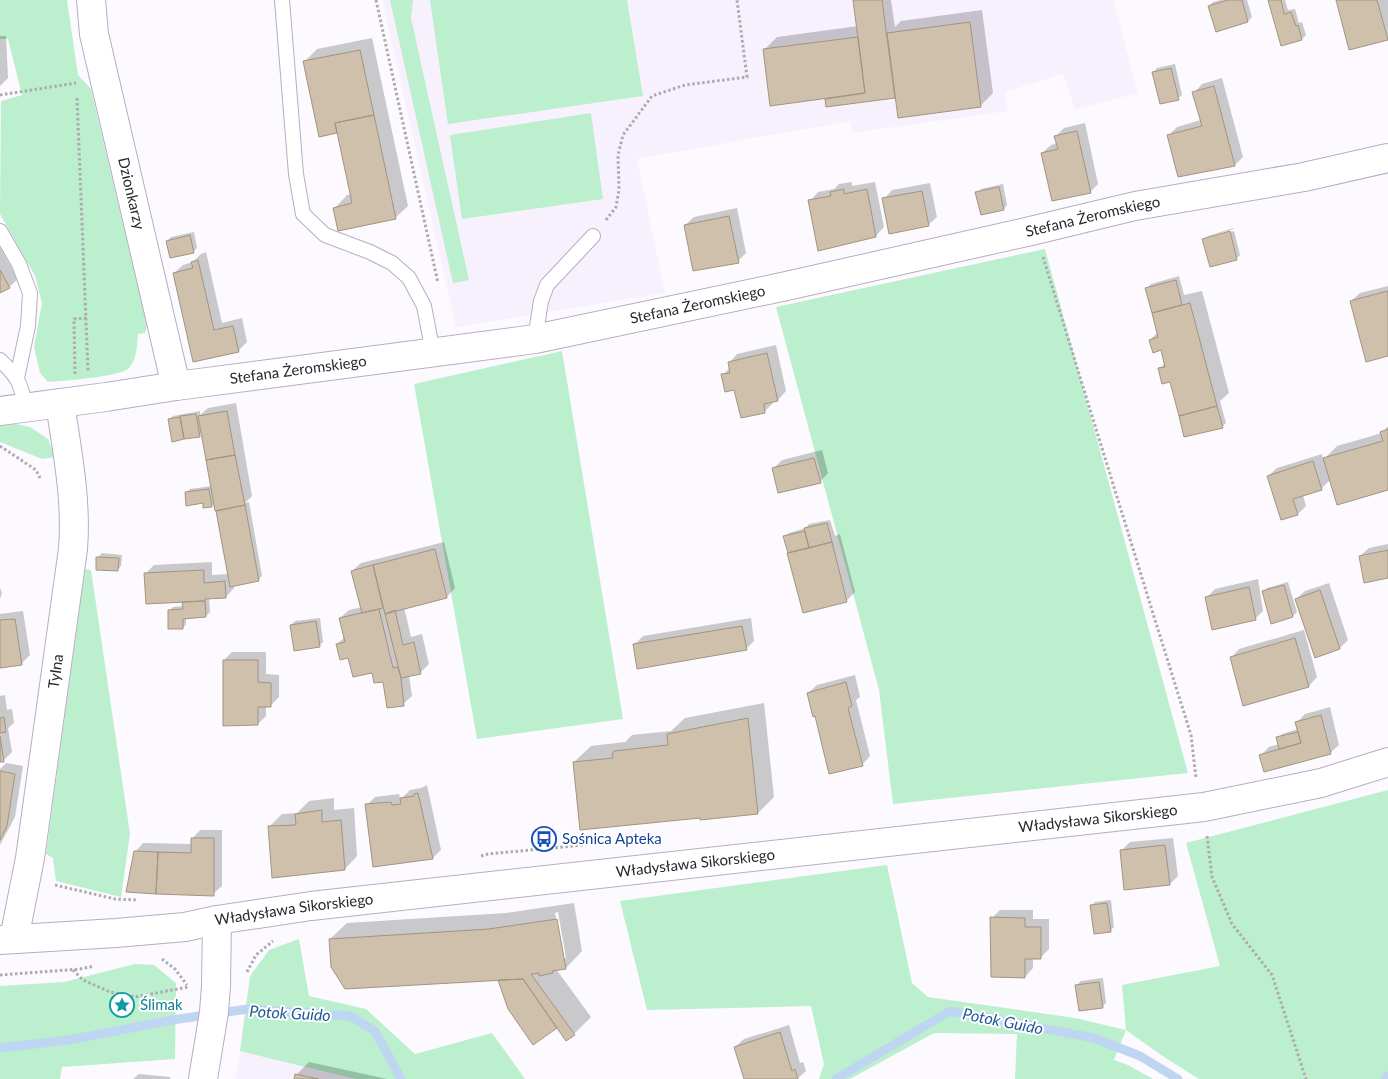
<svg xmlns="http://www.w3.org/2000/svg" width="1388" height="1079" font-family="Lato,sans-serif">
  <rect width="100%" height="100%" fill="#fcfafe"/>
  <!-- built -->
  <path fill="#f7f1fd" d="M382,0h731l25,93 -63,17 -12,-36 -58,18 3,19 -156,22 -2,-12 -213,38 28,134 -209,34z
    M240,1051l115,28h-120z"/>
  <!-- green -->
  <path fill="#bbefcd" d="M0,0h67l11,75 13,14 56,237 -2,7 -7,1c-1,12 -1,25 -9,34 -9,9 -66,13 -81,14l-8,-9 -6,-26 8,-44 -7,-27 -35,-62 1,-113 21,-6 -14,-56h-8z
    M390,0h23l-2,18 58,262 -16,3z
    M430,0h197l16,96 -195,28z
    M591,113l12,86 -141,20 -12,-84z
    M1045,249l143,524 -295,31 -14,-114 -103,-383z
    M562,351l61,368 -146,20 -63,-355z
    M0,424h16l14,3 18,12 7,18 -13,2 -42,-17z
    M85,569l6,1 39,264 -9,63 -65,-16 -3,-23 -7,-4z
    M1388,790v289h-189l-38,-24 -35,-25 -12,30 14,5 25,14h-138l2,-45 -83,-1 -84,46h-31l5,-15 -13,-58 -164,4 -27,-109 267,-36 25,118 16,14 147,21 51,12 -4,-45 98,-19 -34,-123z
    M299,939l10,57 57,13 49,45 77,-21 33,46h-170l-115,-28 10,-75 19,-26z
    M135,964l19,1 22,18 -1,76 -113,8 -2,12h-60v-93l64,-4z"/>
  <!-- shadow -->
  <path fill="#0003" fill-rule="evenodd" d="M854,0h37l4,27 6,-6 81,-11 11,83 -13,13 -84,-11 -1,2 -69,2 2,-2 -64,-47 13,-13 81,-11z
    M1221,0h26l5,17 -4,4 -31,9 -8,-24 4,-4z
    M1270,0h15l3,10 7,-1 4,14 3,-1 4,13 -4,4 -20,6z
    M1337,0h51v38l-1,1z
    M0,36h6l2,42 -8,8z
    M372,38l36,168 -13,12 -60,-10 12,-13 5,-1 -14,-62 -18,4 -16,-74 13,-13z
    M1175,64l7,31 -4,3 -24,-26 3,-4z
    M1222,78l21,79 -8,8 -56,11 -11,-40 9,-9 24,-7 -7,-27 8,-9z
    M1085,123l13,61 -8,8 -48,-39 9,-8 6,-2 -1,-7 8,-8z
    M852,182v4l23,-4 9,45 -8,9 -57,13 -9,-48 8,-9 16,-3 5,-5z
    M930,183l7,34 -9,8 -44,-26 8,-9z
    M1003,184l4,21 -3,4 -27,-16 4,-4z
    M737,208l9,45 -8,8 -53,-36 9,-8z
    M1233,228v1l-26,8 1,-1z
    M1234,231l6,24 -4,4 -32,-19 2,-3v2z
    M194,232l3,16 -4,4 -26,-11 4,-4z
    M0,247l18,32 -9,8 -9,5z
    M206,252l16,71 20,-5 5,24 -8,8 -45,11 -20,-88 9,-8 10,-3 8,-8z
    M1179,276l5,19 18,-4 27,102 -9,8 6,22 -4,4 -63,-58 7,-7 -4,-14 -12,-8 8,-8 -11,-44 4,-4z
    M1388,286v69l-37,-54 9,-8z
    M776,345l10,46 -8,9 -5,1v2l-8,8 -30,-23 -12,-13 7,-8 -1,-4 8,-9z
    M236,403l16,93 -7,7 4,-1 13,74 -4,4 -24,5v3l-8,9 -17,1 1,14 -4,4 -20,1v7l-3,4 -14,-17 4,-4 11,-1v-3l-38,-30 8,-8 58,-3v13l17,-1 -12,-63 3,-3 -5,-5 -3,3 -8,1v-5l-18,-9 4,-4 22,-3 -10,-54 -3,4 -26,4 -4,-21 4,-3 27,-5v4l8,-7z
    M1388,426v63l-57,-10 -10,10 -18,6 3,11 -8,8 -30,-38 9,-8 45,-14 1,6 14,-14 45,-13z
    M822,450l6,23 -8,9 -46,-14 8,-8z
    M830,520l5,16 5,-2 15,58 -9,9 -61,-64 4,-4 17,-5 3,-4z
    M444,542l11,46 -8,9 -43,10 7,30 11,-3 7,30 -8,8 -12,3 3,21 -9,8 -19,-24 -11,-9 -24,-14 -12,-13 8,-7 -5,-19 9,-8 13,-3 -10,-36 9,-8z
    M1388,544v33l-28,-21 9,-8z
    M102,553l20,2 -1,11 -4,4 -19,-13z
    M1258,579l5,32 -8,8 -49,-21 9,-9z
    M1288,582l9,30 -4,4 -21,6 -9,-30 4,-4z
    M1329,583l19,57 -8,8 -44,-49 9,-8z
    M0,588l2,5 -2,6z
    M23,611l7,44 -9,9 -21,2v-52z
    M320,618l3,24 -4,4 -28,-21 4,-4z
    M751,618l3,23 -8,8 -112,-4 9,-9z
    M1304,630l13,47 -8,9 -65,18 -13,-46 8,-9z
    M232,652h34v22l13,1v22l-9,9h-4v10l-8,8 -34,-64z
    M855,675l5,22 -4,3 14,56 -8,9 -46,-51 -8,-21 9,-8z
    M5,695l2,15 5,-1 2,14 -6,5 4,24 -9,9h-3v-65z
    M764,703l10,94 -16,16 -57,4 -127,-55 17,-16 34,-4 7,-7 39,-4 14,-13z
    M1330,707l9,38 -9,8 -69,2 8,-8 10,-3 -1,-6 4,-4 16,-5 -2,-6 9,-9z
    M6,763l17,3 -8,51 -15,28v-76z
    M427,785l14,65 -8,8 -66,-53 8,-8 24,-3 1,4 3,-1 7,-7 11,-2z
    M334,798v12l20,-2 3,48 -12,13 -75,-43 12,-12 15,-1 12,-12z
    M200,830h22v56l-9,8 -78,-42 8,-9 49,1v-5z
    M1173,838l5,38 -8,8 -49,-33 9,-9z
    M1111,900l3,27 -4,4 -19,-25 4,-4z
    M574,903l8,48 -16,17 -10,1 35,48 -17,17 -7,5 -10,-13 -58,-47 -169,-40 17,-16 159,-10zM558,912l8,46h-3l-8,-45z
    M1000,910h33v9h16v30l-9,9h-7v10l-8,9 -33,-59z
    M1103,978l3,25 -4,4 -25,-22 4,-4z
    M789,1025l11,38 3,-1 3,9 -9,8h-52l-10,-32 9,-8z
    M309,1062l78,17h-91l1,-5z
    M139,1074l31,3v2h-37z"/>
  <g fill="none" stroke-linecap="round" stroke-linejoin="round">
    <!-- stream -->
    <path stroke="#bfd6f2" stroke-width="9" d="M0,1048l69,-8 103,-20 76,-11 102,7 25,15 26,48
      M836,1079l114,-68 144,27 46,18 38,23
      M1385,1079l3,-3"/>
  </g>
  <!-- building -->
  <path fill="#cfc0ac" stroke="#a39481" d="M853,0h29l13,98 -69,9 -1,-8 40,-6z
    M1228,0h14l6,22 -32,10 -8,-26z
    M1268,0h13l3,14 7,-2 5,14 2,-1 4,15 -21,6z
    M1336,0h41l11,40 -39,10z
    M970,22l11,85 -83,11 -11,-85z
    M858,37l7,56 -95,13 -7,-57z
    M360,50l14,65 -39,8 2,10 -18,4 -16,-76z
    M1171,68l8,32 -19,4 -8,-32z
    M1214,86l21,80 -57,11 -11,-42 35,-9 -10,-34z
    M374,115l22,104 -58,12 -5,-23 19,-5 -17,-80z
    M1077,131l14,62 -39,8 -11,-48 17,-4 -4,-13z
    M999,187l5,23 -23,5 -6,-23z
    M844,189v5l23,-5 9,48 -58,14 -10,-51 23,-4 -1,-4z
    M922,191l7,35 -40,8 -7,-36z
    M729,216l10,47 -46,8 -9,-46z
    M1230,231l7,29 -27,7 -8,-28z
    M190,235l4,18 -24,5 -4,-17z
    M198,260l16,70 19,-4 6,26 -46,10 -20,-89 20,-5 -2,-6z
    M0,270l10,18 -10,5z
    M1176,280l6,25 -30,8 -7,-25z
    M1388,291v65l-22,6 -16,-61z
    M1190,303l27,103 -38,10 -9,-34 -8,2 -4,-16 7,-1 -4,-17 -8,3 -4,-13 9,-3 -6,-24z
    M767,353l11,48 -14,3 1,9 -24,5 -7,-28 -9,2 -4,-18 9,-1 -2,-11z
    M1217,406l6,22 -39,9 -5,-21z
    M227,411l8,44 -29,5 -8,-44z
    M196,414l4,23 -16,2 -4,-23z
    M180,417l4,22 -12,3 -4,-23z
    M1388,429v61l-51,15 -14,-47 60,-17 -3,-9z
    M235,455l10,50 -30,6 -9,-51z
    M814,458l7,25 -43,10 -6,-25z
    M1313,461l9,29 -29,9 5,16 -17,5 -14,-44z
    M209,489l3,18 -9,1v-5l-17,3 -1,-14z
    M245,505l14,76 -29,6 -14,-76z
    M827,523l5,19 -23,6 -5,-20z
    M805,531l4,17 -21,5 -5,-17z
    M832,542l15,60 -44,11 -16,-60z
    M435,549l12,49 -62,16 -12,-49z
    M1388,550v28l-24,5 -5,-27z
    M96,557l23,1 -1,13 -22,-1z
    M373,565l10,43 -21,5 -11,-42z
    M204,570v13l21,-2 1,17 -21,1v2l-59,3 -2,-31z
    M1284,585l9,32 -22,7 -9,-33z
    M1249,587l7,33 -44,10 -7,-33z
    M1320,590l20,59 -25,9 -20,-59z
    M205,601l1,16 -23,2v10h-15v-19l15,-1 -1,-7z
    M379,609l14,59 5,-1 3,11 3,28 -17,2 -4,-26 -9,1 -2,-10 -19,4 -5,-19 -8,2 -4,-16 9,-2 -6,-24z
    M395,610l8,35 11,-3 7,32 -20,4 -16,-64z
    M15,619l7,46 -22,3v-48z
    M316,621l4,26 -26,4 -4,-26z
    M742,626l5,24 -110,19 -4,-25z
    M1295,638l14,49 -66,19 -13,-49z
    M223,660h35v22l13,1v24h-13v18l-35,1z
    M846,682l6,24 -4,2 15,58 -34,8 -14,-58 -2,1 -6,-24z
    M1321,715l10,39 -67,18 -5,-17 42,-12 -6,-21z
    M4,717l2,15 -6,1v-15z
    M748,718l10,96 -58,6v-2l-120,12 -7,-68 40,-4 -1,-4 2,-3 54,-6 -1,-11z
    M1298,732l3,11 -22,6 -3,-12z
    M0,736l4,26h-4z
    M0,771l15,3 -8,52 -7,14z
    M418,793l15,66 -60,8 -8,-63 26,-2 1,3 9,-1 -1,-6 14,-2v-2z
    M322,810v12l19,-2 4,50 -73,8 -4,-52 28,-1 -1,-11z
    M191,838h23v58l-58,-2 2,-42 33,1z
    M1165,845l5,40 -46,5 -4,-40z
    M134,851l24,1 -2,42 -30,-2z
    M1107,903l4,29 -17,2 -4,-29z
    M990,917l35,1v9h16v32h-16v19l-34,-1z
    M557,919l9,50 -14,2 1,2 -14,3v-3l-8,1 44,61 -9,6 -43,-62 -178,10 -14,-22 -2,-28 160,-10z
    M523,979l34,49 -24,17 -25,-36 -10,-29z
    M1099,982l4,26 -24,3 -4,-26z
    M780,1032l12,39 3,-2 3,10h-54l-10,-32z
    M295,1074l24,5h-25z"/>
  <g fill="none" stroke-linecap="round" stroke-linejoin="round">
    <defs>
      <path id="lane" d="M282,0l14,174 7,40 22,21 45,17 22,11 17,15 15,28 9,47
        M0,231l19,33 11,29 -2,33 -11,52
        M535,339l6,-38 6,-16 46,-49
        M0,360c18,17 21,23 25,47"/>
      <g id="street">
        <path id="s1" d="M91,0l3,34 82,352"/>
        <path id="s2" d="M0,411l106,-14 70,-11 359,-47 247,-52 253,-57 100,-24 169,-29 84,-19"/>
        <path id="s3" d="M14,939l16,-81 43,-309c4,-49 -6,-98 -13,-146"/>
      </g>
      <g id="secondary">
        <path id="s4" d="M0,940l116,-7 69,-6 32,-7 94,-14 893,-99 117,-24 67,-21"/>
        <path d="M203,1079l11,-67 2,-26 1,-66"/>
      </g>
    </defs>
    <!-- lane casing -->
    <use href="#lane" stroke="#b7adc3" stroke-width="16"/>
    <!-- street casing -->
    <use href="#street" stroke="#b7adc3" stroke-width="30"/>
    <!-- secondary casing -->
    <use href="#secondary" stroke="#b7adc3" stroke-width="30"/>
    <!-- path -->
    <path stroke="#adaaaf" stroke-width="3" stroke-dasharray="2.5 2.5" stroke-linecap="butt" d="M376,0l62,283
      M0,95l76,-12
      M77,98l11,273
      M606,220l10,-13 3,-17 -1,-35 5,-20 29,-39 33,-11 62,-8 -10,-77
      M1043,257l108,350 40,128 5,43
      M75,374l-1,-55 12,-1
      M0,446l36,24 4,8
      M1207,836l5,41 20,47 40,51 34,104
      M481,856l7,-2 106,-10
      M55,885l60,14 22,1
      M162,959l13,10 12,16
      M73,970l10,10 27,12 25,5 53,-10
      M247,972l9,-17 17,-14
      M0,975l80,-6 14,-3"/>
    <!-- lane -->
    <use href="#lane" stroke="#fff" stroke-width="14"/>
    <!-- street -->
    <use href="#street" stroke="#fff" stroke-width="28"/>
    <!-- secondary -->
    <use href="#secondary" stroke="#fff" stroke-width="28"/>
  </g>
  <!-- icons -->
  <defs>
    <symbol id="bus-ring" viewBox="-11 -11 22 22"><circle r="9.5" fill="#fff" stroke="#1a4fb4" stroke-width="1.5"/><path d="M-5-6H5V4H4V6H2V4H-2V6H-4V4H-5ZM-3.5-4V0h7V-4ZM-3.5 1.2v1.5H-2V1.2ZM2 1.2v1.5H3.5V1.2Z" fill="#1a4fb4"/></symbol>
    <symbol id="sight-ring" viewBox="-11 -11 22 22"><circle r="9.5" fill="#fff" stroke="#0f9aa8" stroke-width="1.5"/><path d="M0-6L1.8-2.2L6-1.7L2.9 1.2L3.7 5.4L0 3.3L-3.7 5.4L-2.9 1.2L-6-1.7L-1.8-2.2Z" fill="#0f9aa8"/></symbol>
  </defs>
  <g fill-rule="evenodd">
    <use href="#bus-ring" x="530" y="825" width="28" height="28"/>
    <use href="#sight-ring" x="108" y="991" width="28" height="28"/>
  </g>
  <g text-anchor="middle" stroke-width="4" stroke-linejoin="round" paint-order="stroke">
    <!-- street labels -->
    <g font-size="15" fill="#2a262e" stroke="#fff">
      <text dy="5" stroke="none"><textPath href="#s1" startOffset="198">Dzionkarzy</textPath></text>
      <text dy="5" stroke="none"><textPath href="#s2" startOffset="1111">Stefana Żeromskiego</textPath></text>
      <text dy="5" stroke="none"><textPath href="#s2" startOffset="706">Stefana Żeromskiego</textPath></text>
      <text dy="5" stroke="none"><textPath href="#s2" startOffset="301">Stefana Żeromskiego</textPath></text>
      <text dy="5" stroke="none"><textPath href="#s3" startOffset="271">Tylna</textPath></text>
      <text dy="5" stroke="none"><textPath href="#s4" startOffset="1105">Władysława Sikorskiego</textPath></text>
      <text dy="5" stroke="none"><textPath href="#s4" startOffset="700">Władysława Sikorskiego</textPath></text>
      <text dy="5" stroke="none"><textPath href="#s4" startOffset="296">Władysława Sikorskiego</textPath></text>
    </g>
    <!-- transit labels -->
    <g font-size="15" fill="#164399" stroke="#fff" text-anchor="start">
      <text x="562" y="844">Sośnica Apteka</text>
    </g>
    <!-- culture labels -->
    <g font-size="15" fill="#0d838f" stroke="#fff" text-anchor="start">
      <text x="140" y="1010">Ślimak</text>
    </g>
    <!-- water labels -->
    <g font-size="16" font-style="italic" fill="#1f5897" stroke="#fff">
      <text transform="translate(290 1013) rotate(3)" y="6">Potok Guido</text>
      <text transform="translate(1003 1021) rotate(11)" y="6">Potok Guido</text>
    </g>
  </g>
</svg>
